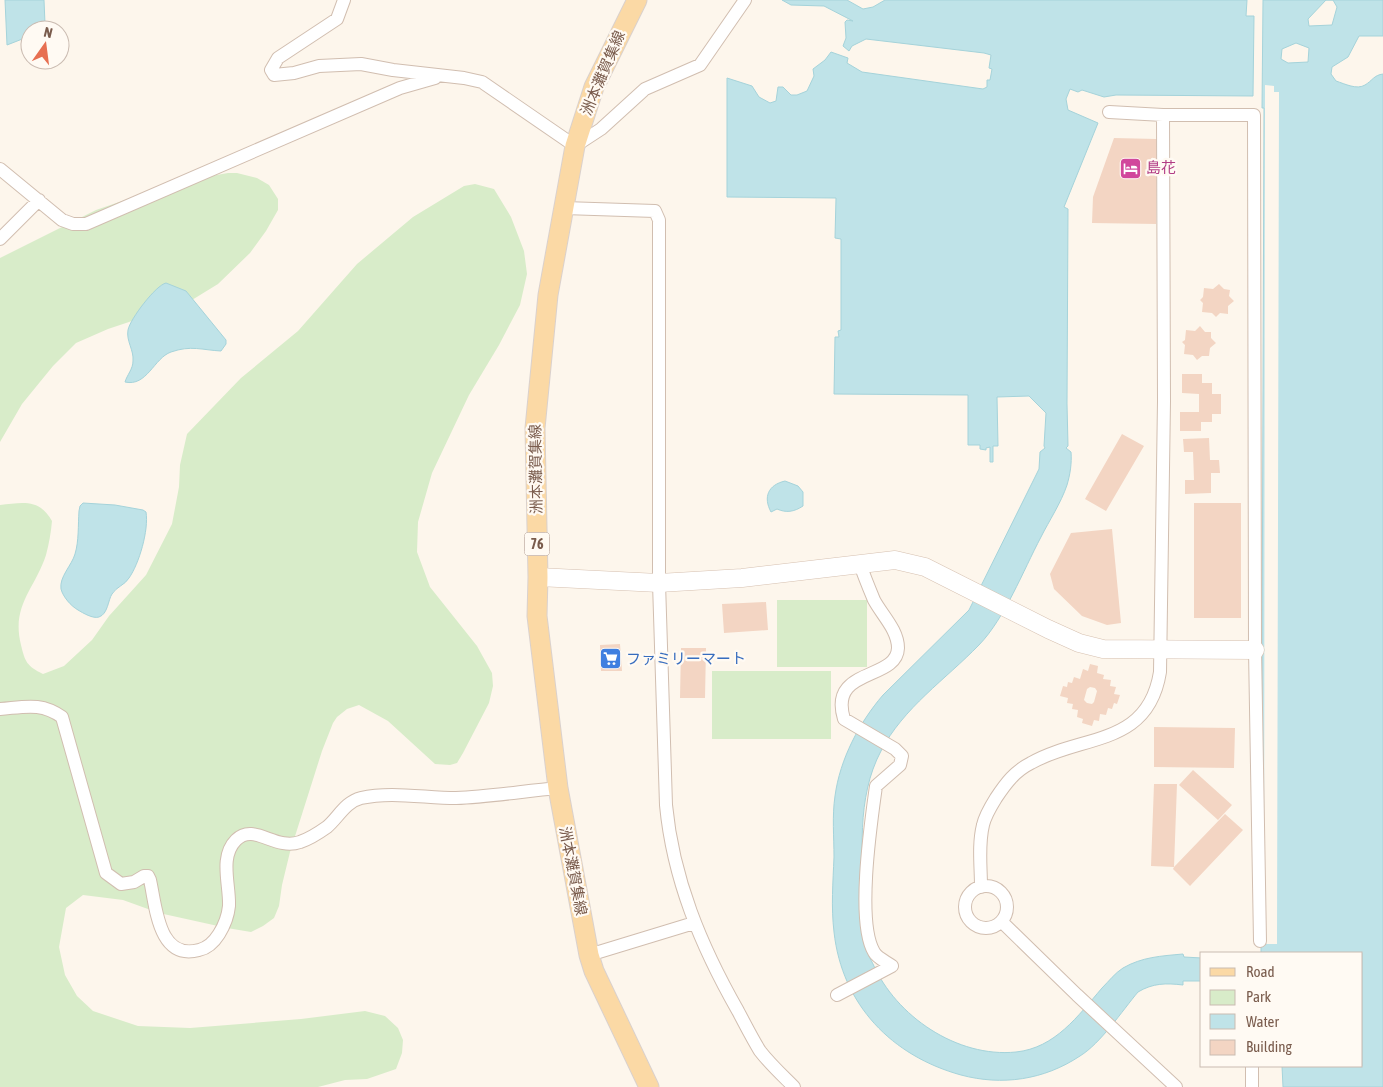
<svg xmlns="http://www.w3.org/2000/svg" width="1383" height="1087" font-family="'Asap Condensed','Noto Sans JP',sans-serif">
  <rect width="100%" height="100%" fill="#fdf6ec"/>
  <!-- green -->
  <path fill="#d8ecc9" d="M228,173h9l20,5 12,7 9,14v11l-12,21 -16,22 -32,31 -44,27 -39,9 -27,9 -32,14 -23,23 -31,38 -22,38v-184l96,-48 81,-28z
    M475,184l19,5 17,28 13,34 3,23 -7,31 -21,40 -30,50 -37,78 -14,49 -1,30 13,35 47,59 15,27 1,13 -4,17 -26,50 -6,10 -7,2 -15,-1 -47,-43 -29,-16 -12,4 -10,8 -4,6 -11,28 -32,101 -8,33 -3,21 -5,12 -11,8 -12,6 -24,-4 -68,-15 -36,-13 -40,-5 -17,13 -7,39 6,28 12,21 16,15 45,15 52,2 111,-9 64,-8 20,5 13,12 5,12 -1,13 -6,16 -29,10 -22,1 -27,7h-318v-582c22,-2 39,-7 52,16 -1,11 -3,23 -6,34 -11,34 -35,50 -25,90 4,17 6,21 22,29l21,-8 28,-26 17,-24 37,-41 26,-51 7,-37 1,-22 7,-31 54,-56 57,-47 59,-67 56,-47 51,-31z
    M777,600h90v67h-90z
    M712,671h119v68h-119z"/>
  <!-- water -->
  <path fill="#bfe3e8" stroke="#a5d3da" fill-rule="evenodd" d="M5,0h39l1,24 -8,6h-7v6l-23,9z
    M782,0h65l16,9 10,-2 12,-7h362l-1,16h8l-1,80 -137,-1 -12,2 -22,-7 -4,2 -8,-3 -4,10 2,11 30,13 -34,84 4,2 -1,195 1,42 -2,2 5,4c1,11 -1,23 -4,33 -6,18 -18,36 -26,52 -18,34 -36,81 -62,108 -33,34 -76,63 -98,106 -25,47 -19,105 -16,156 1,14 -1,30 2,43 1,5 4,10 6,14 23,52 84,94 143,88 39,-4 62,-36 86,-64 7,-7 13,-15 21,-20 19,-11 38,-12 60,-14l1,3 18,1v23h-19v4c-17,-2 -30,-2 -45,7 -16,19 -37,51 -58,64 -36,24 -78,30 -119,19 -69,-19 -119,-70 -127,-143 -3,-25 -1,-50 0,-75 0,-20 -2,-41 1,-61 5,-37 24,-73 48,-101l86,-85 70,-141 1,-17 5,-4 -1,-2 2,-33 -17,-17 -32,1 1,49h-5v16h-3v-15l-4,1v2l-6,-1v-4h-12v-50l-134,-1 1,-57h4l-1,-6 3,-1v-91l-6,-1 1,-40 -109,-1v-119l25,8 7,11 11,6 6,-2 2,-14h5l8,8h6l10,-4 7,-15 -1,-7 12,-9 6,-8 17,6 -1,5 15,9 121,17 4,-2v-7h3l2,-11 -3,-1 2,-13 -7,-2 -118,-14 -14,7 -3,5 -6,-5 3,-8 -1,-16 2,-2 6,1 -29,-15 -33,-1z
    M1263,0h120v36h-24l-11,21 -16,10 -1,7 5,7c9,3 21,9 29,4 7,-4 9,-10 18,-11v1013h-100l-1,-21h80v-113h-101l3,-845h-2zM1326,0h7l4,7 -5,18 -23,1 -1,-7zM1296,43l13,5 -1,14 -20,1 -7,-4 1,-10z
    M166,283l20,8 40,49v4l-5,7c-19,-1 -30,-6 -50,1 -17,6 -24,35 -46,30 2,-7 8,-13 8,-21 1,-11 -7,-20 -5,-31 2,-11 28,-45 38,-47z
    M785,481l13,5 5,6v14c-9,6 -17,7 -26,3l-6,3c-8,-15 -3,-27 14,-31z
    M83,503l32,2 28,5 3,2c3,18 -7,52 -17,66 -4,7 -13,9 -17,16 -4,6 -4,20 -13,23 -6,2 -16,-4 -21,-7 -7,-4 -15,-13 -17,-21 -2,-12 11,-24 14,-35 4,-13 3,-29 4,-43l1,-5z"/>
  <!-- pier -->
  <path fill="#fdf6ec" d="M1265,85l9,1v6h5l-2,852h-13z"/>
  <!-- building -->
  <path fill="#f3d5c3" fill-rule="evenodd" d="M1114,138l43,1 -1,85 -64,-1 1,-26z
    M1219,284l5,5 6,1 -1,6 5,5 -6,5v8l-8,-1 -4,4 -4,-4 -10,-1 1,-9 -3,-3 3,-3 1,-9 9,1z
    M1200,326l5,6h6v6l5,5 -6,5 -1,8h-7l-5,4 -4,-5 -9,-1 1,-9 -3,-3 3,-2 1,-10 9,1z
    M1182,374h20v9h10v11h9v20h-9v8h-11v9h-21v-19h19v-18l-17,-1z
    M1122,434l22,12 -38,65 -21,-12z
    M1209,438l1,22h9l1,13h-9v20l-26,1v-14h9l-1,-28h-9l-1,-13z
    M1194,503h47v115h-47z
    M1112,529l9,94 -14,2 -25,-9 -28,-27 -4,-15 21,-41z
    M766,602l2,28 -44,3 -2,-29z
    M620,644l2,27h-21l-1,-26z
    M681,648h25l-1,50h-25z
    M1090,664l8,2 -1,7 7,2 -1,4 8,1 -1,6 6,1 -2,7 6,1 -3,9 -3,-1 -2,6 -4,-1 -2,7 -6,-1 -1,7 -5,-1 -2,6 -10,-3 1,-4 -6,-2 1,-7 -6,-1 1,-5 -6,-1 1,-5 -8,-2 3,-10 4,1 1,-5 4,1 2,-6 6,2 3,-10 5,2zM1090,687l5,1 2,3 -3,11 -2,2 -5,-1 -3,-3 3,-11z
    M1154,727l81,1 -1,40 -80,-1z
    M1193,770l39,35 -14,15 -39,-35z
    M1154,784h23l-3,83 51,-53 18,16 -53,56 -17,-17 1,-2 -23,-1z"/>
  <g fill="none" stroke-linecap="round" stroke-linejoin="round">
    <defs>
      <path id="street" d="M344,0l-7,19 -59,39 -7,12 3,5 20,-2 25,-7 42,-2 32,6 71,8 18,4 93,64 26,-17 44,-40 55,-24 45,-65
        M1109,112l54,3h91l1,535 5,291
        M0,169l62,51 11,4h13l314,-136 35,-10
        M564,208l91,3 4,9v363l7,222c7,74 35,141 72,206 7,13 14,27 22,40 10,13 22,24 34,36
        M0,239l39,-39
        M0,709c25,-2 41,-7 62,8l44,156 15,11 13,-2 10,-6h4l2,4c6,26 8,81 49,70 9,-2 15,-8 20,-16 5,-8 9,-18 10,-28 1,-21 -10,-49 7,-66 18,-18 39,11 64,2 9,-3 20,-10 27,-15 11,-9 18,-25 34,-29 30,-7 64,0 95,0 33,-1 68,-7 102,-10
        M965 907a21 21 0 1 1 42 0a21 21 0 1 1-42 0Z
        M981,887c0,-21 -3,-42 2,-62 2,-9 8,-19 13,-27 10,-15 19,-27 35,-35 51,-29 117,-16 129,-91l4,-271 -1,-286
        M1002,922l75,73 99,92
        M589,955l105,-32
        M837,995l55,-29c-5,-4 -15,-8 -18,-14 -18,-30 -3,-130 2,-166l24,-21 2,-9 -7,-7 -51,-30c-16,-52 53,-38 54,-71 0,-18 -16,-33 -24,-48 -5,-12 -10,-24 -14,-36
        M1252,1087v-21"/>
      <path id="secondary" d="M538,577l121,6 83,-5 153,-18 30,7 123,62 31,14 24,6 152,1"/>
      <path id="primary" d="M637,0l-43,87 -19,59 -27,149 -13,133 3,149 -1,39 21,172 31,167 5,16 55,116"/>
    </defs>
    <!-- street casing -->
    <use href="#street" stroke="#d1beb0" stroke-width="14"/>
    <!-- secondary casing -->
    <use href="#secondary" stroke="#d6c0b0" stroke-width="19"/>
    <!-- primary casing -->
    <use href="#primary" stroke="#dad1cd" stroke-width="21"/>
    <!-- street -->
    <use href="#street" stroke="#fff" stroke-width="12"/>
    <!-- secondary -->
    <use href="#secondary" stroke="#fff" stroke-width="18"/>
    <!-- primary -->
    <use href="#primary" stroke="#fbd9a5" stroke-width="19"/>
  </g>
  <!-- icons -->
  <defs>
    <symbol id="hotel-square" viewBox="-11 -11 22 22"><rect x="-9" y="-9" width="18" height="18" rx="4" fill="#d1479c" stroke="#fffaf3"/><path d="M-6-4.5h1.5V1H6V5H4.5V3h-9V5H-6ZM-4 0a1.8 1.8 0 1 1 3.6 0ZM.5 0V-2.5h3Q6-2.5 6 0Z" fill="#fff"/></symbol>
    <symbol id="supermarket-square" viewBox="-11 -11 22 22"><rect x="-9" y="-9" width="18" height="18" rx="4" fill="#3f7fe0" stroke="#fffaf3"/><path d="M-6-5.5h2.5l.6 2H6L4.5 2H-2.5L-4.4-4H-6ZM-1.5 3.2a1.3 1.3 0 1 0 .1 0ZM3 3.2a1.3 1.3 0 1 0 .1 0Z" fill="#fff"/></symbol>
  </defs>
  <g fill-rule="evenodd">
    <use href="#hotel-square" x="1118" y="156" width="25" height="25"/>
    <use href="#supermarket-square" x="598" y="646" width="25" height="25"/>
  </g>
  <g text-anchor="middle" stroke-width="4.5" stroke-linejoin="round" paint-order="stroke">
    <!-- shield labels -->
    <rect fill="#fffaf3" stroke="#a28b7f" stroke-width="1" x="524.5" y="532.5" width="25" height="23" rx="4"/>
    <g font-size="14" font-weight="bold" fill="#7a5c4d">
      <text x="537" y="549">76</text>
    </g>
    <!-- street labels -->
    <g font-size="15" fill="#7a5c4d" stroke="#fffaf3">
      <text transform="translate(603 73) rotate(-67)" y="5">洲本灘賀集線</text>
      <text transform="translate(536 469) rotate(-91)" y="5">洲本灘賀集線</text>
      <text transform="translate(573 871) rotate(79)" y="5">洲本灘賀集線</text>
    </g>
    <!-- hotel labels -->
    <g font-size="15" fill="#b23c85" stroke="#fffaf3" text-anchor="start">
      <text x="1146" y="173">島花</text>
    </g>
    <!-- shop labels -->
    <g font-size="15" fill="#366cbe" stroke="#fffaf3" text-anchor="start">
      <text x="626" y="664">ファミリーマート</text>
    </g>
  </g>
  <!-- legend -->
  <rect x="1200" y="952" width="162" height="115" fill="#fffaf3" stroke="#cabbb1"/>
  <rect x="1210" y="968" width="25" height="8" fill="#fbd9a5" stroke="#cabbb1"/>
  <text x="1246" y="977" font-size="15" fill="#7a5c4d">Road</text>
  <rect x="1210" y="990" width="25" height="15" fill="#d8ecc9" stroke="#cabbb1"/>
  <text x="1246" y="1002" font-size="15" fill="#7a5c4d">Park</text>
  <rect x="1210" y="1014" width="25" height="15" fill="#bfe3e8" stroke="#cabbb1"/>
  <text x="1246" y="1027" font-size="15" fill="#7a5c4d">Water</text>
  <rect x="1210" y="1040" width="25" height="15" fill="#f3d5c3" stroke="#cabbb1"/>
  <text x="1246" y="1052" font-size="15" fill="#7a5c4d">Building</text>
  <!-- north arrow -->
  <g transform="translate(45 45) rotate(14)"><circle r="24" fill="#fffaf3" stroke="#cabbb1"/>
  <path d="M0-4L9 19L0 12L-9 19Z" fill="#e76f51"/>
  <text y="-8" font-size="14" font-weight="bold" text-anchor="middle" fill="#7a5c4d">N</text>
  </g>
</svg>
